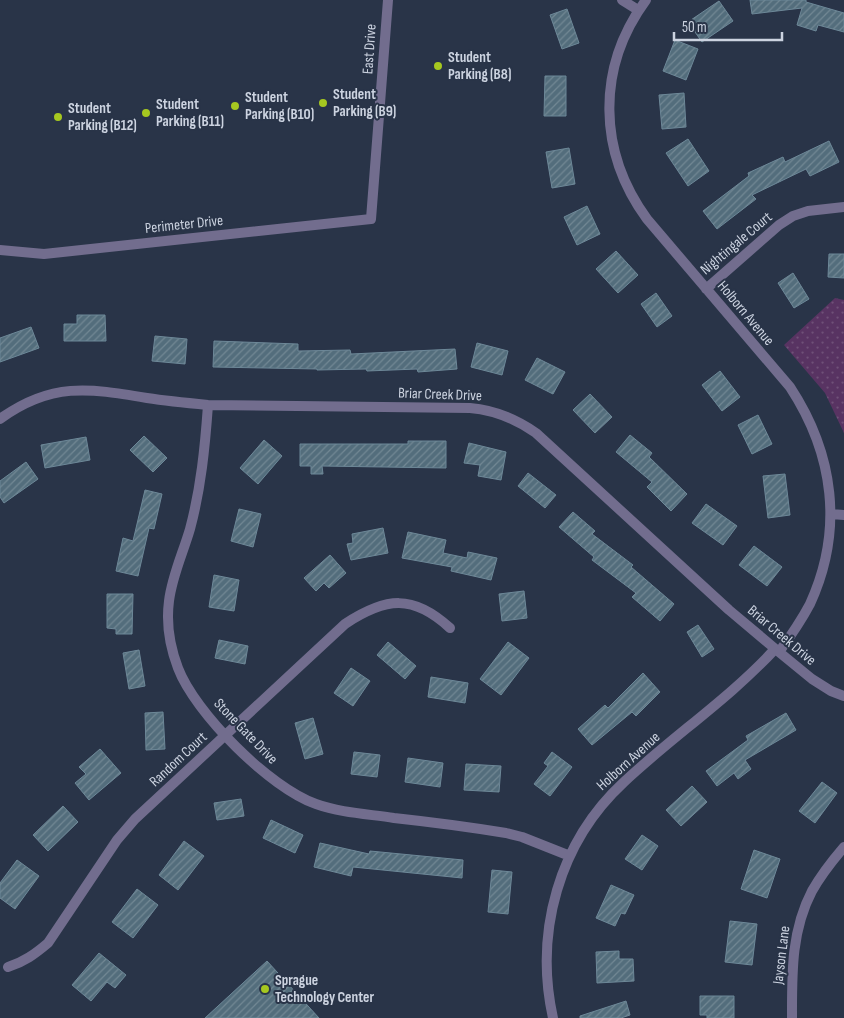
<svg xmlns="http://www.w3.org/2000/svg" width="844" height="1018" font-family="'Sofia Sans Condensed',sans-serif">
  <defs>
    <pattern id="park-dots" width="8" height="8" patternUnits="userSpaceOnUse" patternTransform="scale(1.25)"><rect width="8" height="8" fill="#583362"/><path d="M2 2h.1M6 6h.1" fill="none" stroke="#6f5078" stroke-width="1.8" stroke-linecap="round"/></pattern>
    <pattern id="building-hatch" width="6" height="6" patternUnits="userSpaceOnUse" patternTransform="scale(1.25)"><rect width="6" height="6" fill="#536d7c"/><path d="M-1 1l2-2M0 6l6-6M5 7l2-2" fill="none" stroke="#728894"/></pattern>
  </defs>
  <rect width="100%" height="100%" fill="#293448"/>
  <!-- park -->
  <path fill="url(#park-dots)" d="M835,298l9,2v133l-19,-40 -41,-48z"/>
  <!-- building -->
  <path fill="url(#building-hatch)" stroke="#6d8898" d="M750,0h56v2l38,11v19l-26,-7 -2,6 -19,-6 5,-17 -50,6z
    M719,1l14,20 -31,21 -14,-20z
    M567,9l12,34 -17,6 -12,-34z
    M675,40l23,9 -12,31 -23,-9z
    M545,76h21v40h-22z
    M684,93l2,34 -24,2 -3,-34z
    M688,139l21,32 -21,15 -22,-33z
    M829,141l10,21 -29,14 -4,-7 -54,26 4,4 -39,30 -14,-18 46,-35 -1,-3 35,-16 2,5z
    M569,148l6,36 -23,4 -6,-36z
    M587,206l13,28 -23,11 -13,-28z
    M616,251l22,24 -20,18 -22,-24z
    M829,254h15v24l-16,-1z
    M793,273l16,26 -15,9 -16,-25z
    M656,293l16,23 -15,11 -16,-23z
    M77,315h28l1,26h-42v-17h13z
    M31,327l8,21 -39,14v-24z
    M155,336l32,3 -2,25 -33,-3z
    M214,341l84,3v7l52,-1 1,4 104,-5 2,20 -39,3 -1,-3 -50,2 -1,-2 -49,1v-1l-104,-2z
    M477,343l31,8 -6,24 -31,-8z
    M537,358l28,14 -12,22 -28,-14z
    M720,371l20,26 -18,14 -20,-26z
    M590,394l22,23 -17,16 -22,-23z
    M758,415l14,29 -20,10 -14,-29z
    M630,435l22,18 -3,4 38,37 -16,17 -24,-24 5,-5 -36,-30z
    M144,436l23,22 -14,14 -23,-22z
    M86,437l4,23 -45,8 -4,-23z
    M264,440l18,16 -24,28 -18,-16z
    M408,441h38v27l-124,-2 1,8h-12v-8h-11v-22h108z
    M469,443l37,9 -5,28 -23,-4 2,-11 -16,-2z
    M26,462l12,17 -34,24 -4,-6v-16z
    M528,473l28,22 -11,13 -27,-22z
    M785,474l5,41 -22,3 -5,-42z
    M145,490l17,4 -8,35 -5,-1 -11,48 -22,-5 7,-33 10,3z
    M706,504l31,22 -14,19 -31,-22z
    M239,509l22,5 -8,33 -22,-6z
    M573,512l22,19 -3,3 41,31 -2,2 43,37 -14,17 -28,-24 4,-4 -44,-33 2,-3 -35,-30z
    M383,528l5,25 -37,7 -4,-16 6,-1 -1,-9z
    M408,532l38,8 -3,13 24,5 1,-6 29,6 -6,22 -40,-9 1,-4 -50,-9z
    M754,546l28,21 -15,19 -28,-21z
    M330,555l16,18 -17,15 -5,-5 -8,8 -12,-13z
    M214,575l25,5 -5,31 -25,-4z
    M524,591l3,27 -25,3 -3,-27z
    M107,594h26l-1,40h-16v-5l-9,-1z
    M698,625l16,24 -12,8 -15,-25z
    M219,640l29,6 -3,18 -30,-6z
    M388,642l28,24 -11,13 -28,-24z
    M508,642l21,16 -28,37 -21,-16z
    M139,650l6,36 -16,3 -6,-36z
    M351,668l19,13 -17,25 -19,-13z
    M643,673l17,19 -24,24 -4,-4 -40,33 -14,-16 27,-24 3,3z
    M431,677l37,6 -3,20 -37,-6z
    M163,712l2,37 -19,1 -1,-37z
    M786,713l10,17 -51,30 6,9 -13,10 -4,-6 -17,13 -11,-15 42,-31 -2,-4z
    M313,718l10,36 -18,5 -10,-36z
    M100,749l21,24 -32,27 -14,-17 11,-9 -7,-7z
    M354,752l26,3 -3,22 -26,-3z
    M552,752l20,15 -22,29 -16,-12 14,-18 -4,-3z
    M408,758l35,5 -3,24 -35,-5z
    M466,764l35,2 -2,26 -35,-2z
    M822,782l15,11 -22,30 -16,-12z
    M692,786l15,16 -26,24 -15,-16z
    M241,799l3,17 -27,4 -3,-17z
    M63,806l15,16 -30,29 -15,-16z
    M271,820l32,15 -8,18 -32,-15z
    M642,835l16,11 -16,24 -17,-11z
    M184,841l20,15 -26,34 -19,-15z
    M320,843l49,11 1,-3 93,9 -1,18 -109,-11 -2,9 -37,-9z
    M754,850l26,9 -13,39 -26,-9z
    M17,860l22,16 -24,33 -15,-11v-15z
    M492,870l20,2 -4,42 -20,-2z
    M611,885l23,10 -9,19 -4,-1 -6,13 -19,-8z
    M137,889l21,16 -25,33 -21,-16z
    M730,921l27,3 -5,41 -27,-3z
    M619,951v8h14l1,22 -37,2 -1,-31z
    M99,953l27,22 -11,13 -8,-6 -16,19 -19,-16z
    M267,961l52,57h-114z
    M700,996h34v22h-27v-3h-7z
    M626,1001l4,14 -9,3h-41v-2z"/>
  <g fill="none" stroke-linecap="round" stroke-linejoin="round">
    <!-- minor -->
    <path stroke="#726d8e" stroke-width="10" d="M622,0l16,10
      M646,0c-50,68 -48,152 1,219l143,168c44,67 54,143 20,217 -9,17 -20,33 -31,48
      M0,250l44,4 327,-35 17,-219
      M706,289l73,-64 14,-9 15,-5 36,-4
      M208,405c-3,42 -7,83 -18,124 -7,24 -18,47 -21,72 -3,23 1,46 9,67 17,45 92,120 138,136 25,9 52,10 78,14 37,4 75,9 112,15l16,4 48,19
      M0,419c51,-37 88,-31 147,-21 20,3 40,5 61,7l262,3c24,2 46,11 66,25l193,177 50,42 33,27 19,12 13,5
      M831,514l13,1
      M8,967c16,-5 27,-13 40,-24l69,-103 18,-21 210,-195c41,-27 68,-30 105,4
      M553,1018c-19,-86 6,-176 71,-236 49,-46 106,-84 151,-133
      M792,1018c0,-44 -1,-87 20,-127 9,-16 20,-30 32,-44"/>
  </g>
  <!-- markers -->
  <g fill="#a6c820" stroke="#293448" stroke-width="2">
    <circle cx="438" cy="66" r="5"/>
    <circle cx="323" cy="103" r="5"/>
    <circle cx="235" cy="106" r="5"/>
    <circle cx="146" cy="113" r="5"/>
    <circle cx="58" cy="117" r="5"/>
    <circle cx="265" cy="989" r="5"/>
  </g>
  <g text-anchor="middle" stroke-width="4" stroke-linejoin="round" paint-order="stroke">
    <!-- street labels -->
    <g font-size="15" fill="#ccd3e0" stroke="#293448">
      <text transform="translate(369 49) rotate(-86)" y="5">East Drive</text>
      <text transform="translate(184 224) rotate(-6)" y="5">Perimeter Drive</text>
      <text transform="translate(736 243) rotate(-40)" y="5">Nightingale Court</text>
      <text transform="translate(746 313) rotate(50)" y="5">Holborn Avenue</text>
      <text transform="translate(440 394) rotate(2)" y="5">Briar Creek Drive</text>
      <text transform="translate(782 635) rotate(40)" y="5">Briar Creek Drive</text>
      <text transform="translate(246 731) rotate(46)" y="5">Stone Gate Drive</text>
      <text transform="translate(178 759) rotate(-43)" y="5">Random Court</text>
      <text transform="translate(628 761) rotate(-42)" y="5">Holborn Avenue</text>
      <text transform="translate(781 955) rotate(-83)" y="5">Jayson Lane</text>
    </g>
    <!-- poi labels -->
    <g font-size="15" font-weight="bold" fill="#ccd3e0" stroke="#293448" text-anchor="start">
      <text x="448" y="62">Student<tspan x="448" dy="17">Parking (B8)</tspan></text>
      <text x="333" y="99">Student<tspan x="333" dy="17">Parking (B9)</tspan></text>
      <text x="245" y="102">Student<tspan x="245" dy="17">Parking (B10)</tspan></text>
      <text x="156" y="109">Student<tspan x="156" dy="17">Parking (B11)</tspan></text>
      <text x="68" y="113">Student<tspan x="68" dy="17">Parking (B12)</tspan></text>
      <text x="275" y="985">Sprague<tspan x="275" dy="17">Technology Center</tspan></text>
    </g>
  </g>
  <!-- scale -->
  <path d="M674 32v8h108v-8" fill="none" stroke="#ccd3e0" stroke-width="2.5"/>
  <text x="682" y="32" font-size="15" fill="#ccd3e0" stroke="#293448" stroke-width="4" paint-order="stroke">50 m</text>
</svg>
